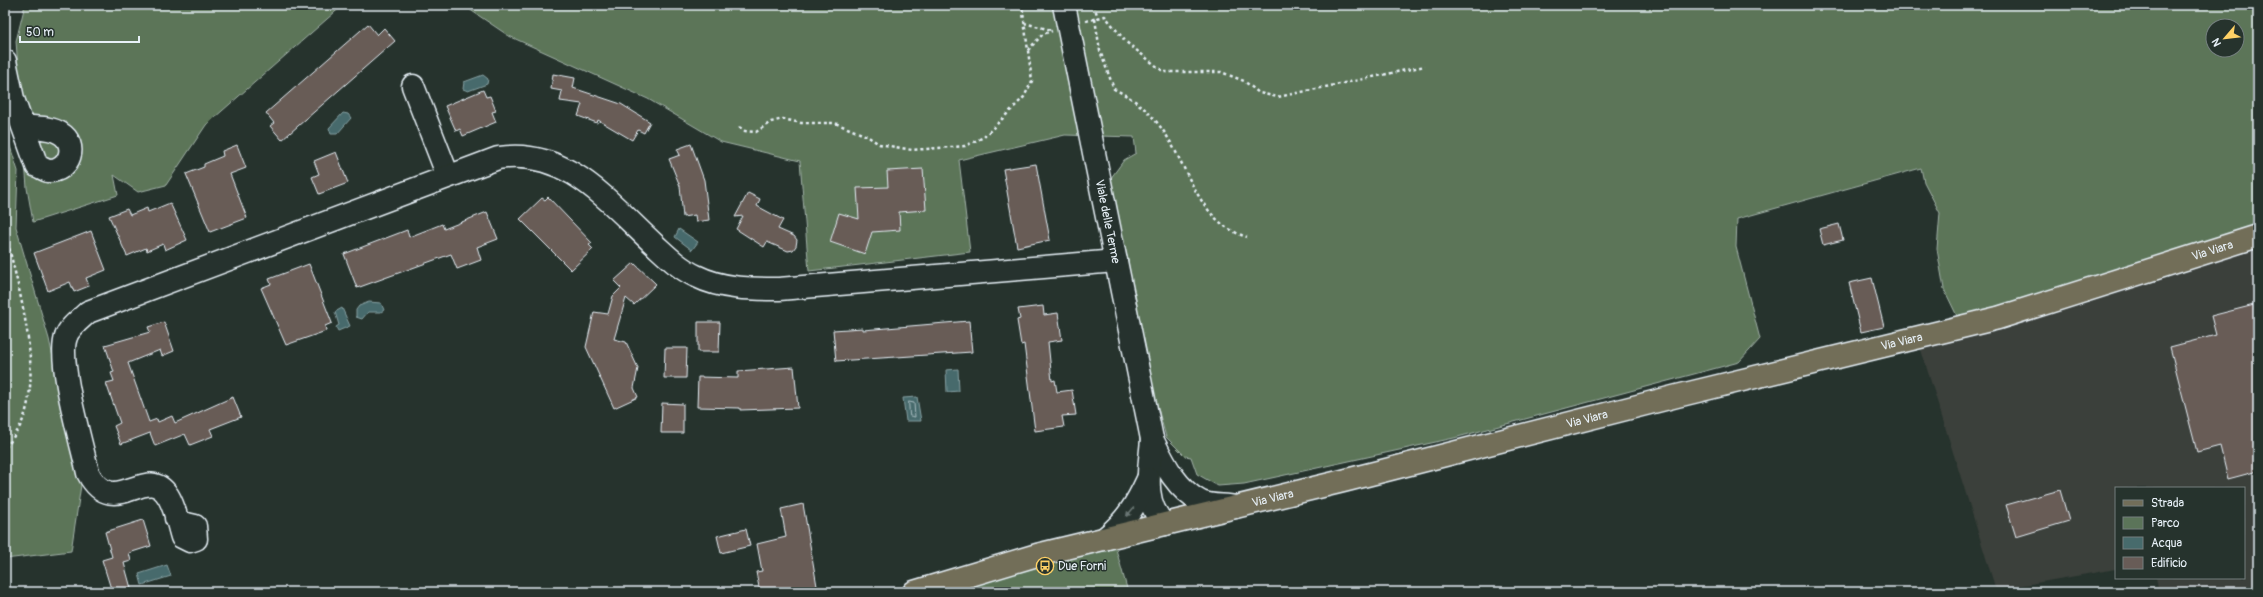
<svg xmlns="http://www.w3.org/2000/svg" width="2263" height="597" font-family="Pangolin,sans-serif">
  <rect width="100%" height="100%" fill="#26332d"/>
  <filter id="ink" filterUnits="userSpaceOnUse"><feTurbulence type="fractalNoise" baseFrequency=".025" numOctaves="2"/><feDisplacementMap in="SourceGraphic" scale="8" xChannelSelector="R" yChannelSelector="G"/><feConvolveMatrix kernelMatrix="1 2 1 2 8 2 1 2 1" color-interpolation-filters="sRGB"/></filter>
  <g filter="url(#ink)">
    <!-- built -->
    <path fill="#3a3f3a" d="M2258,247v345h-99l-3,-14h88v-90h-128v81l-120,21 -79,-253z"/>
    <!-- green -->
    <path fill="#5b7459" stroke="#a2b2a8" fill-rule="evenodd" d="M25,5h318l-137,120 -40,60 -28,7 -24,-17 4,20 -85,27 -6,-34 -11,-147z
      M463,5h1795v225l-300,88 -14,-29 -7,-40 3,-36 -16,-31 -3,-14 -184,51 -1,28 24,92 -21,23 -285,76 -210,46 -26,2 -21,-12 -6,-17 -6,-1 -19,-19 -11,-39 -47,-216 16,-22 12,-7 -2,-16 -69,-2 -106,25 11,92 -161,19 -9,-110 -79,-19 -73,-43 -139,-63zM2213,26h24v24h-24z
      M5,131l13,40 -2,56 33,112 32,146 -10,66 -66,8z
      M1114,542l14,50h-224z"/>
    <!-- water -->
    <path fill="#476b6c" stroke="#87a1a4" d="M483,75l5,4 -1,5 -19,7 -5,-2 1,-7z
      M343,113l5,1 3,4 -14,16h-6l-2,-6z
      M679,229l19,13 -6,8 -17,-13z
      M369,302l12,1 3,7 -3,2h-13l-6,7 -6,-2v-7l3,-4z
      M342,308l8,18 -12,5 -2,-4 3,-2 -4,-13z
      M958,369l1,22 -12,1 -1,-22z
      M917,397l4,24h-15l-3,-23z
      M167,565l4,11 -29,9 -3,-11z"/>
    <g fill="none" stroke-linecap="round" stroke-linejoin="round">
      <!-- shore -->
      <path stroke="#a8bbc0" stroke-width="1" d="M909,402l5,1 1,14 -5,-1z"/>
    </g>
    <!-- building -->
    <path fill="#685c57" stroke="#e8f1f8" d="M368,24l9,11 7,-7 11,13 -113,99 -12,-14 4,-3 -8,-10z
      M553,74l22,4 -2,10 48,16 29,18 -6,11 -6,-3 -6,10 -34,-20 -1,3 -19,-7 4,-12 -22,-3 2,-10 -11,-2z
      M483,90l3,7 4,-1 6,15 -4,1 4,10 -33,14 -3,-7 -4,2 -11,-25z
      M691,144l13,36 5,40 -13,2 -1,-7 -12,2 -3,-31 -11,-27 11,-4 -3,-6z
      M237,145l9,23 -16,6 17,44 -37,14 -24,-58 18,-7v-3l19,-8 -1,-5z
      M336,152l12,31 -29,11 -7,-17 7,-3 -5,-13z
      M1036,164l14,76 -33,7 -14,-78z
      M923,169l3,41 -27,2 1,18 -28,2 -7,22 -35,-12 9,-29 20,6 -2,-31 31,-1 -1,-16z
      M748,193l12,6 -3,7 26,14 -5,9 16,7 3,4 -1,6 -3,4 -5,1 -21,-9 -3,5 -28,-18 7,-13 -8,1z
      M548,197l44,46 -3,2 4,4 -22,21 -51,-51 22,-21 3,2z
      M170,203l17,37 -22,10 -2,-6 -16,7 -1,-3 -19,8 -18,-40 18,-7 3,6 17,-7 1,4z
      M487,212l11,27 -21,8 4,13 -24,9 -6,-15 -94,34 -13,-34 63,-24 2,7 33,-13 2,5z
      M1839,224l4,16 -20,5 -4,-16z
      M91,231l15,39 -20,8 3,8 -15,6 -4,-10 -22,9 -14,-38z
      M634,263l22,21 -22,21 -8,-7 -12,41 12,3 12,26 -4,20 4,9 -24,11 -28,-61 8,-35 14,2 5,-18 8,-8 -7,-7z
      M309,264l23,59 -7,3 1,5 -40,14 -25,-57 10,-4 -2,-5z
      M1872,278l12,49 -23,5 -12,-49z
      M2258,304v167l-30,8 -8,-33 -23,6 -27,-105 46,-12 -5,-19z
      M1043,306l1,9 14,-2 4,27 -14,2 4,39 3,-1 2,12 15,-2 4,25 -14,1 2,11 -29,4 -11,-87 -3,1 -4,-25 3,-1 -2,-10z
      M969,321l3,31 -136,9 -3,-31 30,-2v2z
      M164,322l10,29 -12,5 -2,-6 -32,13 21,59 8,-3 1,3 14,-6 3,7 58,-26 8,20 -31,12 3,7 -23,9 -5,-11 -30,12 -5,-13 -29,11 -7,-18 6,-3 -14,-40 8,-2 -3,-8 3,-1 -9,-27 45,-13 -2,-5z
      M698,322h22l-1,30h-21z
      M665,348h22l-1,30h-22z
      M794,367l4,41 -58,2v-2l-43,-1 1,-30 40,1v-7z
      M662,403l21,1v29h-22z
      M2060,490l9,31 -53,16 -10,-32z
      M803,504l15,88h-58l-4,-20 6,-1 -5,-27 29,-7 -5,-28z
      M143,520l8,26 -22,7 2,8 -7,2 8,29h-20l-10,-32 10,-3 -7,-25z
      M746,529l4,17 -29,7 -4,-17z"/>
    <g fill="none" stroke-linecap="round" stroke-linejoin="round">
      <defs>
        <g id="minor">
          <path id="s1" d="M1064,5l88,434c12,24 24,50 49,63 9,4 24,3 34,5"/>
          <path d="M5,61l8,38 24,67c3,1 8,4 11,5 22,1 31,-27 12,-38 -9,-6 -26,-5 -36,-7"/>
          <path d="M413,86l35,90"/>
          <path d="M1152,439c-2,27 -11,65 13,85"/>
          <path d="M176,518l6,5 13,3 1,13 -6,2 -8,-4c-4,-13 -7,-30 -14,-41 -22,-35 -54,26 -80,-23 -6,-28 -31,-112 -22,-136 3,-10 15,-18 22,-25l410,-154c69,-11 111,45 157,87 12,11 25,24 41,31 26,13 54,13 83,13l337,-28"/>
          <path d="M1104,539c22,-18 32,-34 44,-60"/>
        </g>
        <g id="major">
          <path id="s2" d="M914,592l123,-37 306,-74 334,-85 321,-78 260,-82"/>
        </g>
      </defs>
      <!-- minor casing -->
      <use href="#minor" stroke="#e8f1f8" stroke-width="25"/>
      <!-- major casing -->
      <use href="#major" stroke="#e8f1f8" stroke-width="25"/>
      <!-- path -->
      <path stroke="#e8f1f8" stroke-width="2.5" stroke-dasharray="3 3" stroke-linecap="butt" d="M1094,5l4,13
        M1095,19l5,32 14,38c20,10 32,19 45,36 30,38 36,96 88,112
        M1086,21l19,-5 21,26 38,30h57l23,9 15,12 19,4 147,-31
        M1024,23l27,7
        M1028,50l15,-16 9,-3
        M739,127l6,4 11,1 15,-10 12,-3 18,4h34l32,13 12,8 33,6 53,-4 19,-9 40,-40 8,-16 -10,-76
        M5,231c12,53 44,153 11,202 -3,4 -6,11 -11,14"/>
      <!-- minor -->
      <use href="#minor" stroke="#26332d" stroke-width="22"/>
      <!-- major -->
      <use href="#major" stroke="#726e59" stroke-width="22"/>
    </g>
    <!-- one-way arrows -->
    <defs><path id="oneway-solid" d="M-6-.8H1V-3.2L6.5 0L1 3.2V.8H-6Z"/></defs>
    <use fill="#6a7674" href="#oneway-solid" transform="translate(1130 512) rotate(130)"/>
  </g>
  <!-- icons -->
  <defs>
    <symbol id="bus-ring" viewBox="-11 -11 22 22"><circle r="9.5" fill="#26332d" stroke="#ffd166" stroke-width="1.5"/><path d="M-5-6H5V4H4V6H2V4H-2V6H-4V4H-5ZM-3.5-4V0h7V-4ZM-3.5 1.2v1.5H-2V1.2ZM2 1.2v1.5H3.5V1.2Z" fill="#ffd166"/></symbol>
  </defs>
  <g fill-rule="evenodd">
    <use href="#bus-ring" x="1035" y="556" width="20" height="20"/>
  </g>
  <g text-anchor="middle" stroke-width="3" stroke-linejoin="round" paint-order="stroke">
    <!-- street labels -->
    <g font-size="12" fill="#e8f1f8" stroke="#26332d">
      <text dy="4" stroke="none"><textPath href="#s1" startOffset="221">Viale delle Terme</textPath></text>
      <text dy="4" stroke="none"><textPath href="#s2" startOffset="1343">Via Viara</textPath></text>
      <text dy="4" stroke="none"><textPath href="#s2" startOffset="1019">Via Viara</textPath></text>
      <text dy="4" stroke="none"><textPath href="#s2" startOffset="695">Via Viara</textPath></text>
      <text dy="4" stroke="none"><textPath href="#s2" startOffset="371">Via Viara</textPath></text>
    </g>
    <!-- poi labels -->
    <g font-size="12" fill="#e8f1f8" stroke="#26332d" text-anchor="start">
      <text x="1058" y="570">Due Forni</text>
    </g>
  </g>
  <!-- margin -->
  <rect width="2263" height="597" fill="none" stroke="#26332d" stroke-width="20"/>
  <rect x="10" y="10" width="2243" height="577" fill="none" stroke="#e8f1f8" stroke-width="1.5" filter="url(#ink)"/>
  <!-- legend -->
  <rect x="2115" y="487" width="130" height="92" fill="#26332d" stroke="#747f7e"/>
  <rect x="2123" y="500" width="20" height="6" fill="#726e59" stroke="#747f7e"/>
  <text x="2151" y="507" font-size="12" fill="#e8f1f8">Strada</text>
  <rect x="2123" y="517" width="20" height="12" fill="#5b7459" stroke="#747f7e"/>
  <text x="2151" y="527" font-size="12" fill="#e8f1f8">Parco</text>
  <rect x="2123" y="537" width="20" height="12" fill="#476b6c" stroke="#747f7e"/>
  <text x="2151" y="547" font-size="12" fill="#e8f1f8">Acqua</text>
  <rect x="2123" y="557" width="20" height="12" fill="#685c57" stroke="#747f7e"/>
  <text x="2151" y="567" font-size="12" fill="#e8f1f8">Edificio</text>
  <!-- north arrow -->
  <g transform="translate(2225 38) rotate(242)"><circle r="19" fill="#26332d" stroke="#747f7e"/>
  <path d="M0-3L7 15L0 10L-7 15Z" fill="#ffd166"/>
  <text y="-6" font-size="11" font-weight="bold" text-anchor="middle" fill="#e8f1f8">N</text>
  </g>
  <!-- scale -->
  <path d="M20 36v6h119v-6" fill="none" stroke="#e8f1f8" stroke-width="2"/>
  <text x="26" y="36" font-size="12" fill="#e8f1f8" stroke="#26332d" stroke-width="3" paint-order="stroke">50 m</text>
</svg>
